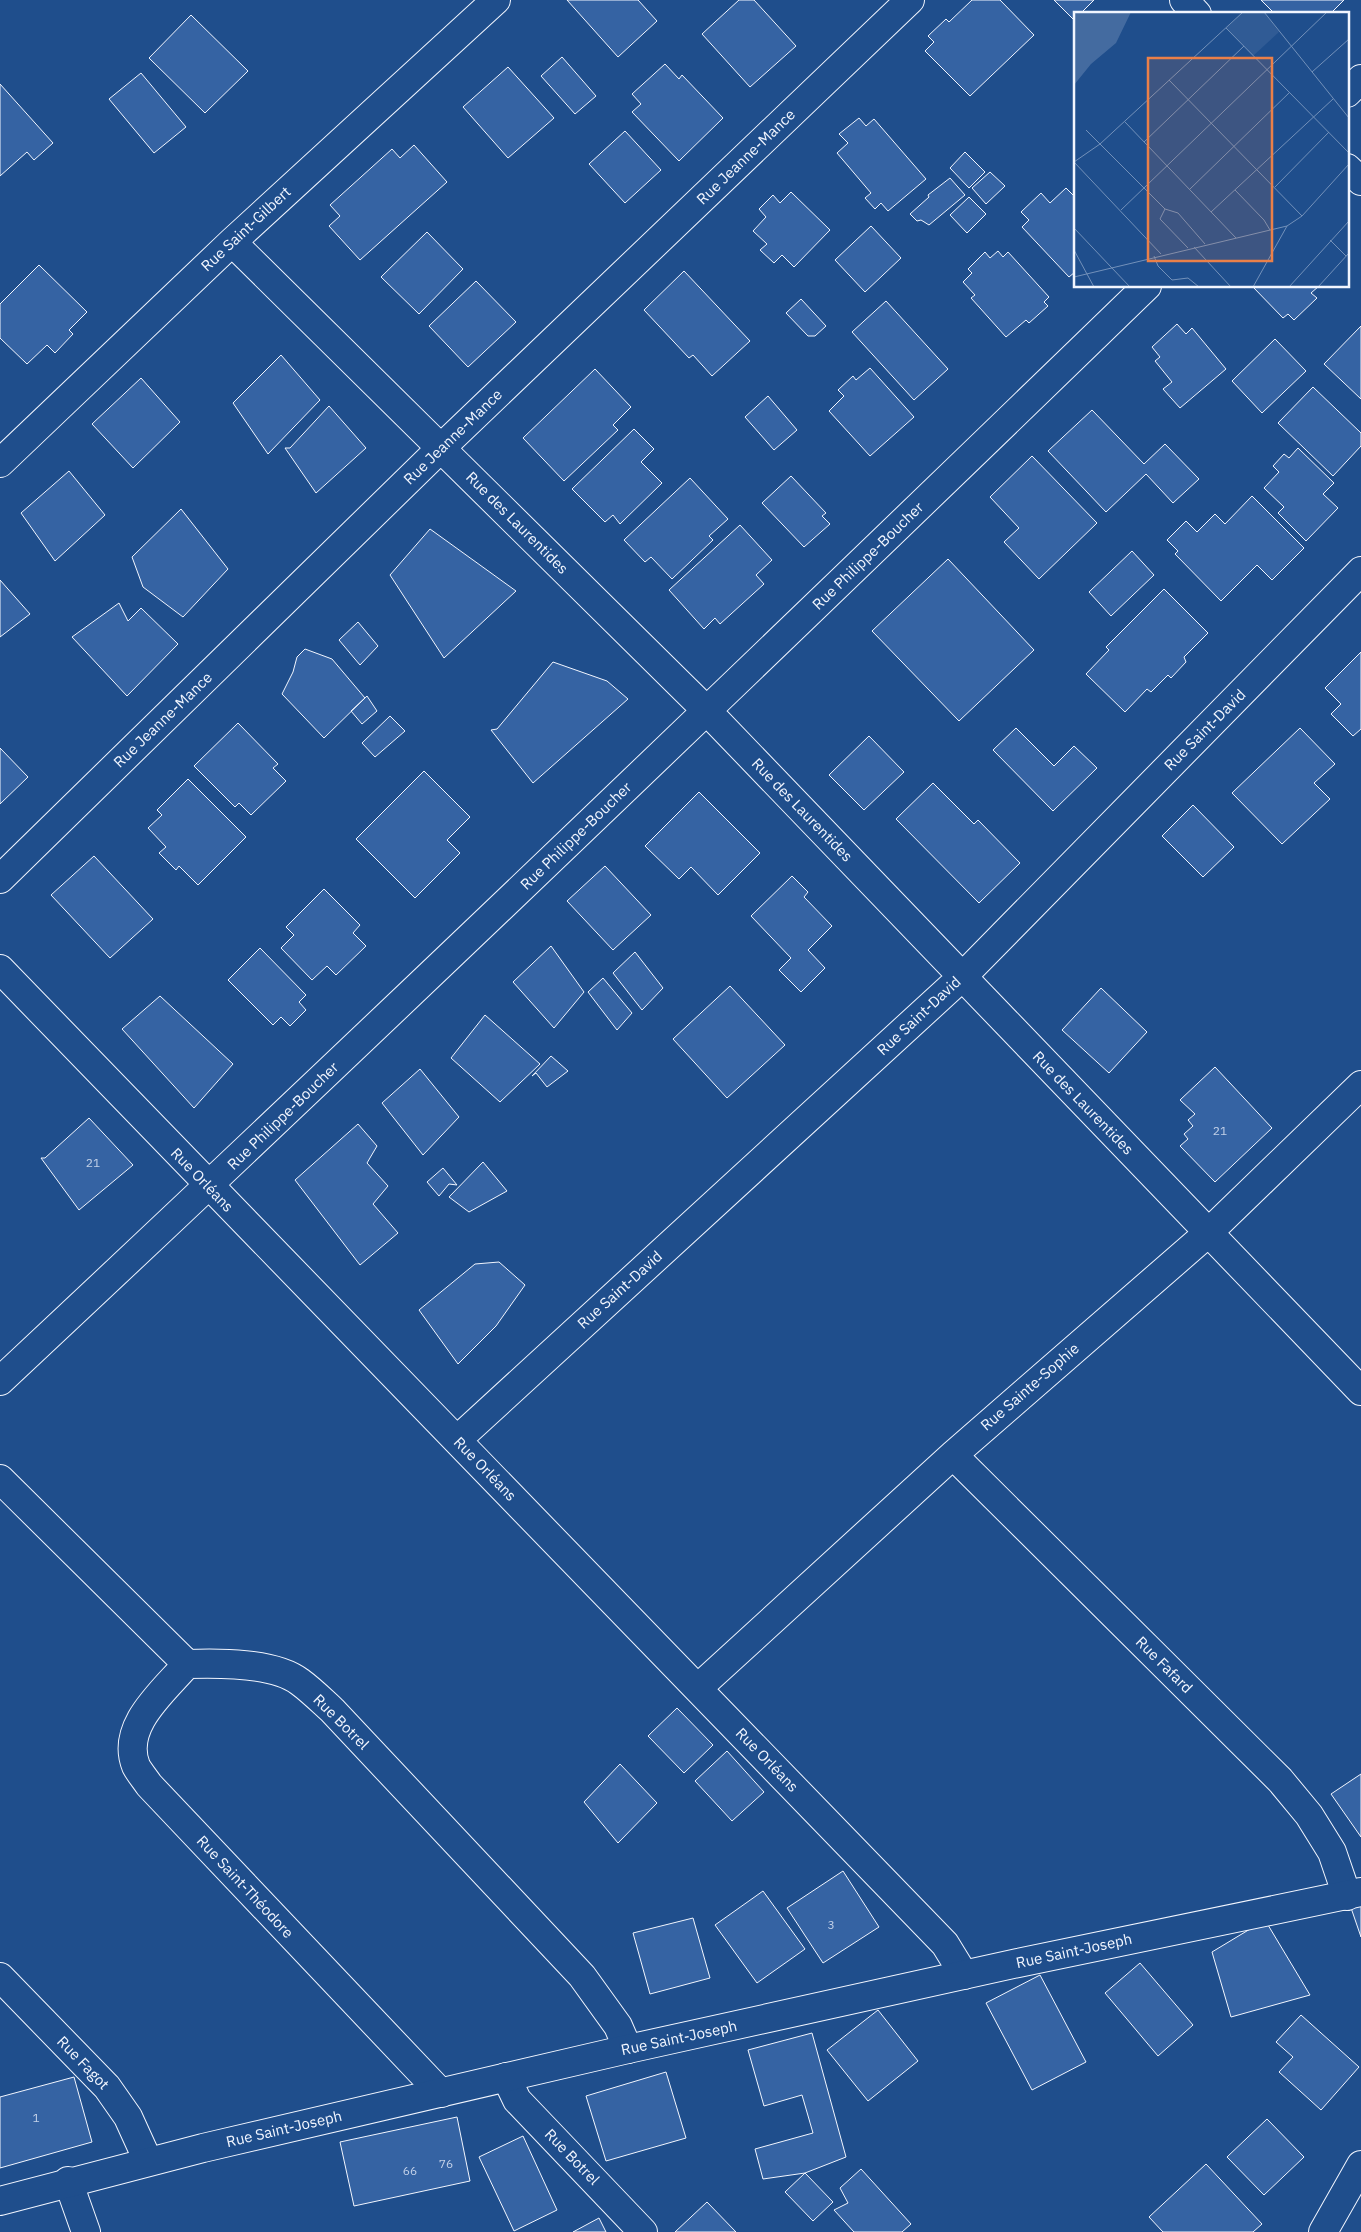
<svg xmlns="http://www.w3.org/2000/svg" width="1361" height="2232" font-family="'IBM Plex Sans',sans-serif">
  <rect width="100%" height="100%" fill="#1f4e8c"/>
  <!-- building -->
  <path fill="#3563a3" stroke="#f2f6ff" d="M567,0h71l19,21 -39,36z
    M739,0h15l42,46 -46,41 -48,-53z
    M972,0h28l34,35 -64,61 -45,-45 9,-9 -6,-6 18,-17 3,3z
    M1054,0h40l-14,14h-5l-1,6z
    M1261,0h83l-14,14h-55z
    M191,15l57,56 -43,42 -56,-55z
    M562,57l34,39 -21,18 -34,-38z
    M665,64l14,15 3,-4 41,43 -44,43 -47,-49 9,-8 -9,-10z
    M508,67l46,51 -46,40 -45,-51z
    M141,73l45,54 -32,26 -45,-54z
    M0,84l53,59 -19,17 -7,-8 -27,24z
    M859,118l7,8 8,-7 52,60 -38,32 -7,-8 -6,6 -10,-11 6,-5 -34,-40 11,-10 -9,-9z
    M625,131l36,39 -36,33 -36,-39z
    M414,145l33,37 -87,78 -31,-34 11,-10 -10,-11 62,-56 8,9z
    M965,152l20,20 -16,16 -19,-20z
    M990,172l15,14 -19,18 -14,-16z
    M950,178l15,17 -36,30 -8,-5 -4,1 -7,-7 19,-17 -1,-2z
    M1066,188l9,9v75l-6,5 -47,-50 7,-7 -8,-8 20,-19 9,10z
    M791,192l39,38 -36,37 -12,-12 -8,8 -14,-13 7,-6 -14,-13 13,-14 -7,-8 14,-14 7,8z
    M969,197l17,17 -19,19 -17,-18z
    M871,226l30,32 -36,34 -30,-32z
    M427,232l36,37 -44,45 -38,-37z
    M998,251l5,6 5,-5 41,45 -5,5 4,4 -19,17 -3,-3 -20,17 -35,-39 4,-3 -12,-13 9,-9 -4,-4 17,-17 5,6z
    M39,265l48,47 -18,18 4,4 -18,19 -8,-8 -20,19 -27,-26v-34z
    M684,271l66,70 -38,35 -19,-21 -4,3 -45,-48z
    M476,281l40,41 -48,45 -39,-41z
    M1252,286h67l-8,7 6,5 -23,22 -6,-6 -5,4z
    M801,299l25,27 -11,10h-7l-22,-23z
    M886,301l62,68 -34,31 -62,-68z
    M1177,324l9,10 6,-6 34,41 -46,39 -17,-19 9,-7 -17,-21 5,-4 -8,-10z
    M1361,326v73l-37,-35z
    M1275,339l31,32 -44,42 -30,-32z
    M281,355l39,45 -52,54 -35,-51z
    M870,368l44,49 -44,39 -41,-45 15,-15 -6,-6 15,-14 3,4z
    M595,369l36,38 -18,18 5,5 -54,51 -41,-43z
    M141,378l39,44 -47,46 -41,-44z
    M1313,387l48,46v13l-28,30 -55,-53z
    M768,396l29,34 -23,20 -29,-33z
    M329,406l37,42 -50,45 -31,-45h5z
    M1092,410l52,54 21,-20 34,35 -26,24 -27,-29 -40,38 -58,-61z
    M634,429l20,20 -13,13 21,21 -42,41 -7,-9 -8,7 -33,-33z
    M1298,448l36,35 -11,11 15,14 -32,33 -28,-28 6,-6 -20,-19 15,-16 -6,-6 11,-12 5,4z
    M1032,456l65,67 -58,56 -35,-37 15,-14 -29,-31z
    M69,471l36,44 -50,46 -34,-48z
    M791,476l35,37 -4,3 8,8 -26,23 -42,-44z
    M690,478l38,41 -19,17 4,4 -41,39 -21,-22 -6,5 -21,-22z
    M1252,496l52,52 -32,32 -15,-15 -36,36 -46,-47 3,-3 -11,-11 19,-19 11,11 18,-18 10,10z
    M181,509l47,60 -45,48 -40,-30 -11,-30z
    M740,525l32,35 -16,15 8,9 -44,40 -5,-6 -11,11 -35,-39z
    M430,529l86,62 -72,67 -54,-83z
    M1132,551l22,24 -43,41 -22,-24z
    M948,559l86,91 -75,71 -87,-90z
    M0,580l30,34 -30,23z
    M1164,589l44,44 -24,24 2,5 -15,16 -3,-3 -17,17 -4,-3 -22,23 -39,-38 23,-24 -3,-3z
    M119,603l9,18 13,-13 37,36 -51,52 -55,-59z
    M358,622l20,24 -18,19 -21,-25z
    M305,649l27,10 33,39 -41,40 -42,-44 11,-22 4,-15z
    M1361,652v77l-8,7 -22,-22 10,-10 -16,-16z
    M553,662l54,19 21,18 -95,84 -42,-53 6,-1z
    M367,696l10,15 -15,13 -11,-13z
    M390,716l15,15 -30,26 -13,-14z
    M238,723l40,41 -5,4 13,13 -35,34 -12,-12 -4,4 -41,-41z
    M1016,728l38,38 20,-20 23,22 -44,43 -60,-61z
    M1300,728l35,36 -21,19 16,16 -48,45 -50,-51z
    M869,736l35,36 -40,38 -35,-35z
    M0,748l28,29 -28,27z
    M424,771l46,46 -23,23 13,13 -45,45 -59,-59z
    M188,779l58,58 -48,48 -19,-19 -3,4 -17,-17 7,-6 -18,-19 14,-13 -5,-5z
    M933,783l41,41 4,-4 42,43 -41,40 -83,-84z
    M699,792l61,61 -42,42 -27,-28 -12,12 -34,-33z
    M1193,805l41,42 -31,30 -41,-41z
    M94,856l59,63 -43,39 -59,-63z
    M605,866l46,49 -38,35 -46,-49z
    M792,876l16,16 -4,5 28,29 -24,24 17,18 -24,24 -22,-22 12,-12 -40,-42z
    M324,889l36,36 -7,8 13,13 -30,29 -9,-9 -15,14 -31,-32 13,-13 -8,-8z
    M551,946l33,46 -30,36 -41,-46z
    M260,948l46,47 -7,7 7,8 -16,16 -9,-9 -8,8 -45,-45z
    M635,952l28,36 -21,22 -29,-37z
    M603,978l29,35 -15,17 -29,-38z
    M730,986l55,59 -58,53 -54,-59z
    M1101,988l46,44 -38,41 -47,-43z
    M160,996l73,68 -39,44 -72,-79z
    M485,1015l55,49 -40,38 -49,-44z
    M551,1056l17,15 -21,16 -11,-14 -4,3z
    M1215,1067l57,61 -57,54 -35,-36 8,-7 -4,-5 9,-8 -5,-6 7,-6 -15,-14z
    M420,1069l39,48 -36,38 -41,-52z
    M89,1118l44,47 -54,45 -38,-52h4z
    M358,1124l19,22 -10,17 21,23 -15,18 25,29 -38,32 -65,-85z
    M483,1162l24,29 -38,21 -20,-15z
    M443,1168l14,17 -8,-1 -10,12 -12,-14z
    M499,1262l26,23 -29,41 -38,38 -39,-54 56,-46z
    M677,1708l36,37 -29,28 -36,-37z
    M727,1751l37,41 -32,29 -37,-40z
    M620,1764l37,39 -39,40 -34,-41z
    M1361,1774v63l-30,-43z
    M843,1871l36,56 -56,36 -36,-55z
    M763,1891l42,58 -48,34 -42,-58z
    M1361,1898v39l-12,-35z
    M693,1918l17,60 -60,16 -17,-61z
    M1265,1920l45,75 -79,22 -19,-65z
    M1140,1963l53,62 -35,31 -53,-63z
    M1040,1975l46,87 -54,28 -46,-87z
    M878,2010l40,51 -50,40 -41,-51z
    M1301,2015l58,52 -38,43 -42,-38 14,-15 -17,-15z
    M812,2033l34,124 -41,16 -42,6 -8,-30 58,-16 -11,-38 -38,11 -16,-56z
    M666,2072l20,66 -80,23 -20,-65z
    M74,2077l18,65 -92,26v-71z
    M457,2117l13,64 -116,25 -14,-64z
    M1267,2119l37,38 -40,38 -37,-38z
    M523,2136l34,74 -43,21 -35,-74z
    M1206,2164l56,60 -9,8h-90l-14,-15z
    M861,2169l50,55 -9,8h-48l-20,-22 14,-7 -8,-15z
    M805,2173l28,29 -20,19 -28,-29z
    M707,2202l29,30h-61z
    M599,2218l7,14h-33z"/>
  <g fill="none" stroke-linecap="round" stroke-linejoin="round">
    <defs>
      <path id="minor" d="M1184,0l13,14
        M1347,93l14,-14
        M1347,168l14,13
        M232,242l475,469 654,680
        M0,463l232,-221 264,-242
        M0,879l441,-431 469,-448
        M0,969l945,975 19,31
        M0,1381c386,-361 767,-727 1147,-1095
        M457,1440l505,-463 399,-406
        M953,1455l327,325 29,35 23,37 15,44
        M0,1479l187,185c31,-1 87,-2 113,18 11,8 21,18 32,28l250,266 36,50 10,23
        M187,1664c-23,27 -67,62 -51,102 3,6 9,13 13,19l292,308
        M698,1688l255,-233 255,-222 153,-148
        M0,1977l107,110 21,30 20,44
        M506,2077l11,23 126,132
        M68,2181l18,51"/>
      <path id="tertiary" d="M0,2201l203,-53 425,-99 390,-86 343,-71
        M1323,2232l38,-67"/>
    </defs>
    <!-- minor casing -->
    <use href="#minor" stroke="#f2f6ff" stroke-width="30"/>
    <!-- tertiary casing -->
    <use href="#tertiary" stroke="#f2f6ff" stroke-width="30"/>
    <!-- minor -->
    <use href="#minor" stroke="#1f4e8c" stroke-width="28"/>
    <!-- tertiary -->
    <use href="#tertiary" stroke="#1f4e8c" stroke-width="28"/>
  </g>
  <g text-anchor="middle" stroke-width="4" stroke-linejoin="round" paint-order="stroke">
    <!-- number labels -->
    <g font-size="12" fill="#c3d1e8">
      <text x="1220" y="1135">21</text>
      <text x="93" y="1167">21</text>
      <text x="831" y="1929">3</text>
      <text x="36" y="2122">1</text>
      <text x="446" y="2168">76</text>
      <text x="410" y="2175">66</text>
    </g>
    <!-- street labels -->
    <g font-size="15" fill="#f2f6ff" stroke="#1f4e8c">
      <text transform="translate(746 157) rotate(-44)" y="5">Rue Jeanne-Mance</text>
      <text transform="translate(246 229) rotate(-43)" y="5">Rue Saint-Gilbert</text>
      <text transform="translate(453 437) rotate(-44)" y="5">Rue Jeanne-Mance</text>
      <text transform="translate(517 523) rotate(45)" y="5">Rue des Laurentides</text>
      <text transform="translate(868 556) rotate(-44)" y="5">Rue Philippe-Boucher</text>
      <text transform="translate(163 720) rotate(-44)" y="5">Rue Jeanne-Mance</text>
      <text transform="translate(1205 730) rotate(-45)" y="5">Rue Saint-David</text>
      <text transform="translate(802 810) rotate(46)" y="5">Rue des Laurentides</text>
      <text transform="translate(576 836) rotate(-44)" y="5">Rue Philippe-Boucher</text>
      <text transform="translate(919 1016) rotate(-43)" y="5">Rue Saint-David</text>
      <text transform="translate(1083 1103) rotate(46)" y="5">Rue des Laurentides</text>
      <text transform="translate(283 1116) rotate(-44)" y="5">Rue Philippe-Boucher</text>
      <text transform="translate(202 1180) rotate(46)" y="5">Rue Orléans</text>
      <text transform="translate(620 1290) rotate(-42)" y="5">Rue Saint-David</text>
      <text transform="translate(1030 1387) rotate(-41)" y="5">Rue Sainte-Sophie</text>
      <text transform="translate(485 1469) rotate(46)" y="5">Rue Orléans</text>
      <text transform="translate(1164 1665) rotate(45)" y="5">Rue Fafard</text>
      <text transform="translate(341 1722) rotate(45)" y="5">Rue Botrel</text>
      <text transform="translate(767 1760) rotate(46)" y="5">Rue Orléans</text>
      <text transform="translate(245 1887) rotate(47)" y="5">Rue Saint-Théodore</text>
      <text transform="translate(1074 1951) rotate(-12)" y="5">Rue Saint-Joseph</text>
      <text transform="translate(679 2038) rotate(-12)" y="5">Rue Saint-Joseph</text>
      <text transform="translate(83 2063) rotate(46)" y="5">Rue Fagot</text>
      <text transform="translate(284 2129) rotate(-13)" y="5">Rue Saint-Joseph</text>
      <text transform="translate(572 2157) rotate(46)" y="5">Rue Botrel</text>
    </g>
  </g>
  <!-- overview -->
  <g transform="translate(1074 12)">
    <rect width="275" height="275" fill="#1f4e8c"/>
    <path d="M169,0h21l15,20 -26,24 -27,-28z" fill="#305b95"/>
    <path d="M0,0h57l-15,31 -25,21 -17,21z" fill="#446ba0"/>
    <path fill="none" stroke="#7391ba" stroke-width="1" d="M190,0l85,106M152,16l123,125M238,60l37,-33M95,68l133,136M51,110l111,116M12,118l79,79 13,4 27,31M70,130l100,-96M0,150l26,-18 143,-132M0,150l87,92M201,175l54,-55M116,177l100,-97M161,178l29,30 6,10M91,197l-5,10 28,29M47,198l206,-198M137,200l122,-113M0,216l56,59M256,228l16,16M120,235l37,40M0,238l20,37M80,244l4,10 14,14 16,-2 11,9M0,265l213,-51 15,-10 47,-52M179,275l34,-61M215,275l60,-66M244,275l31,-34"/>
    <path fill="#ea8049" fill-opacity="0.15" stroke="#ea8049" stroke-width="2.5" d="M74,46h124v203h-124z"/>
    <rect width="275" height="275" fill="none" stroke="#f2f6ff" stroke-width="2.5"/>
  </g>
</svg>
